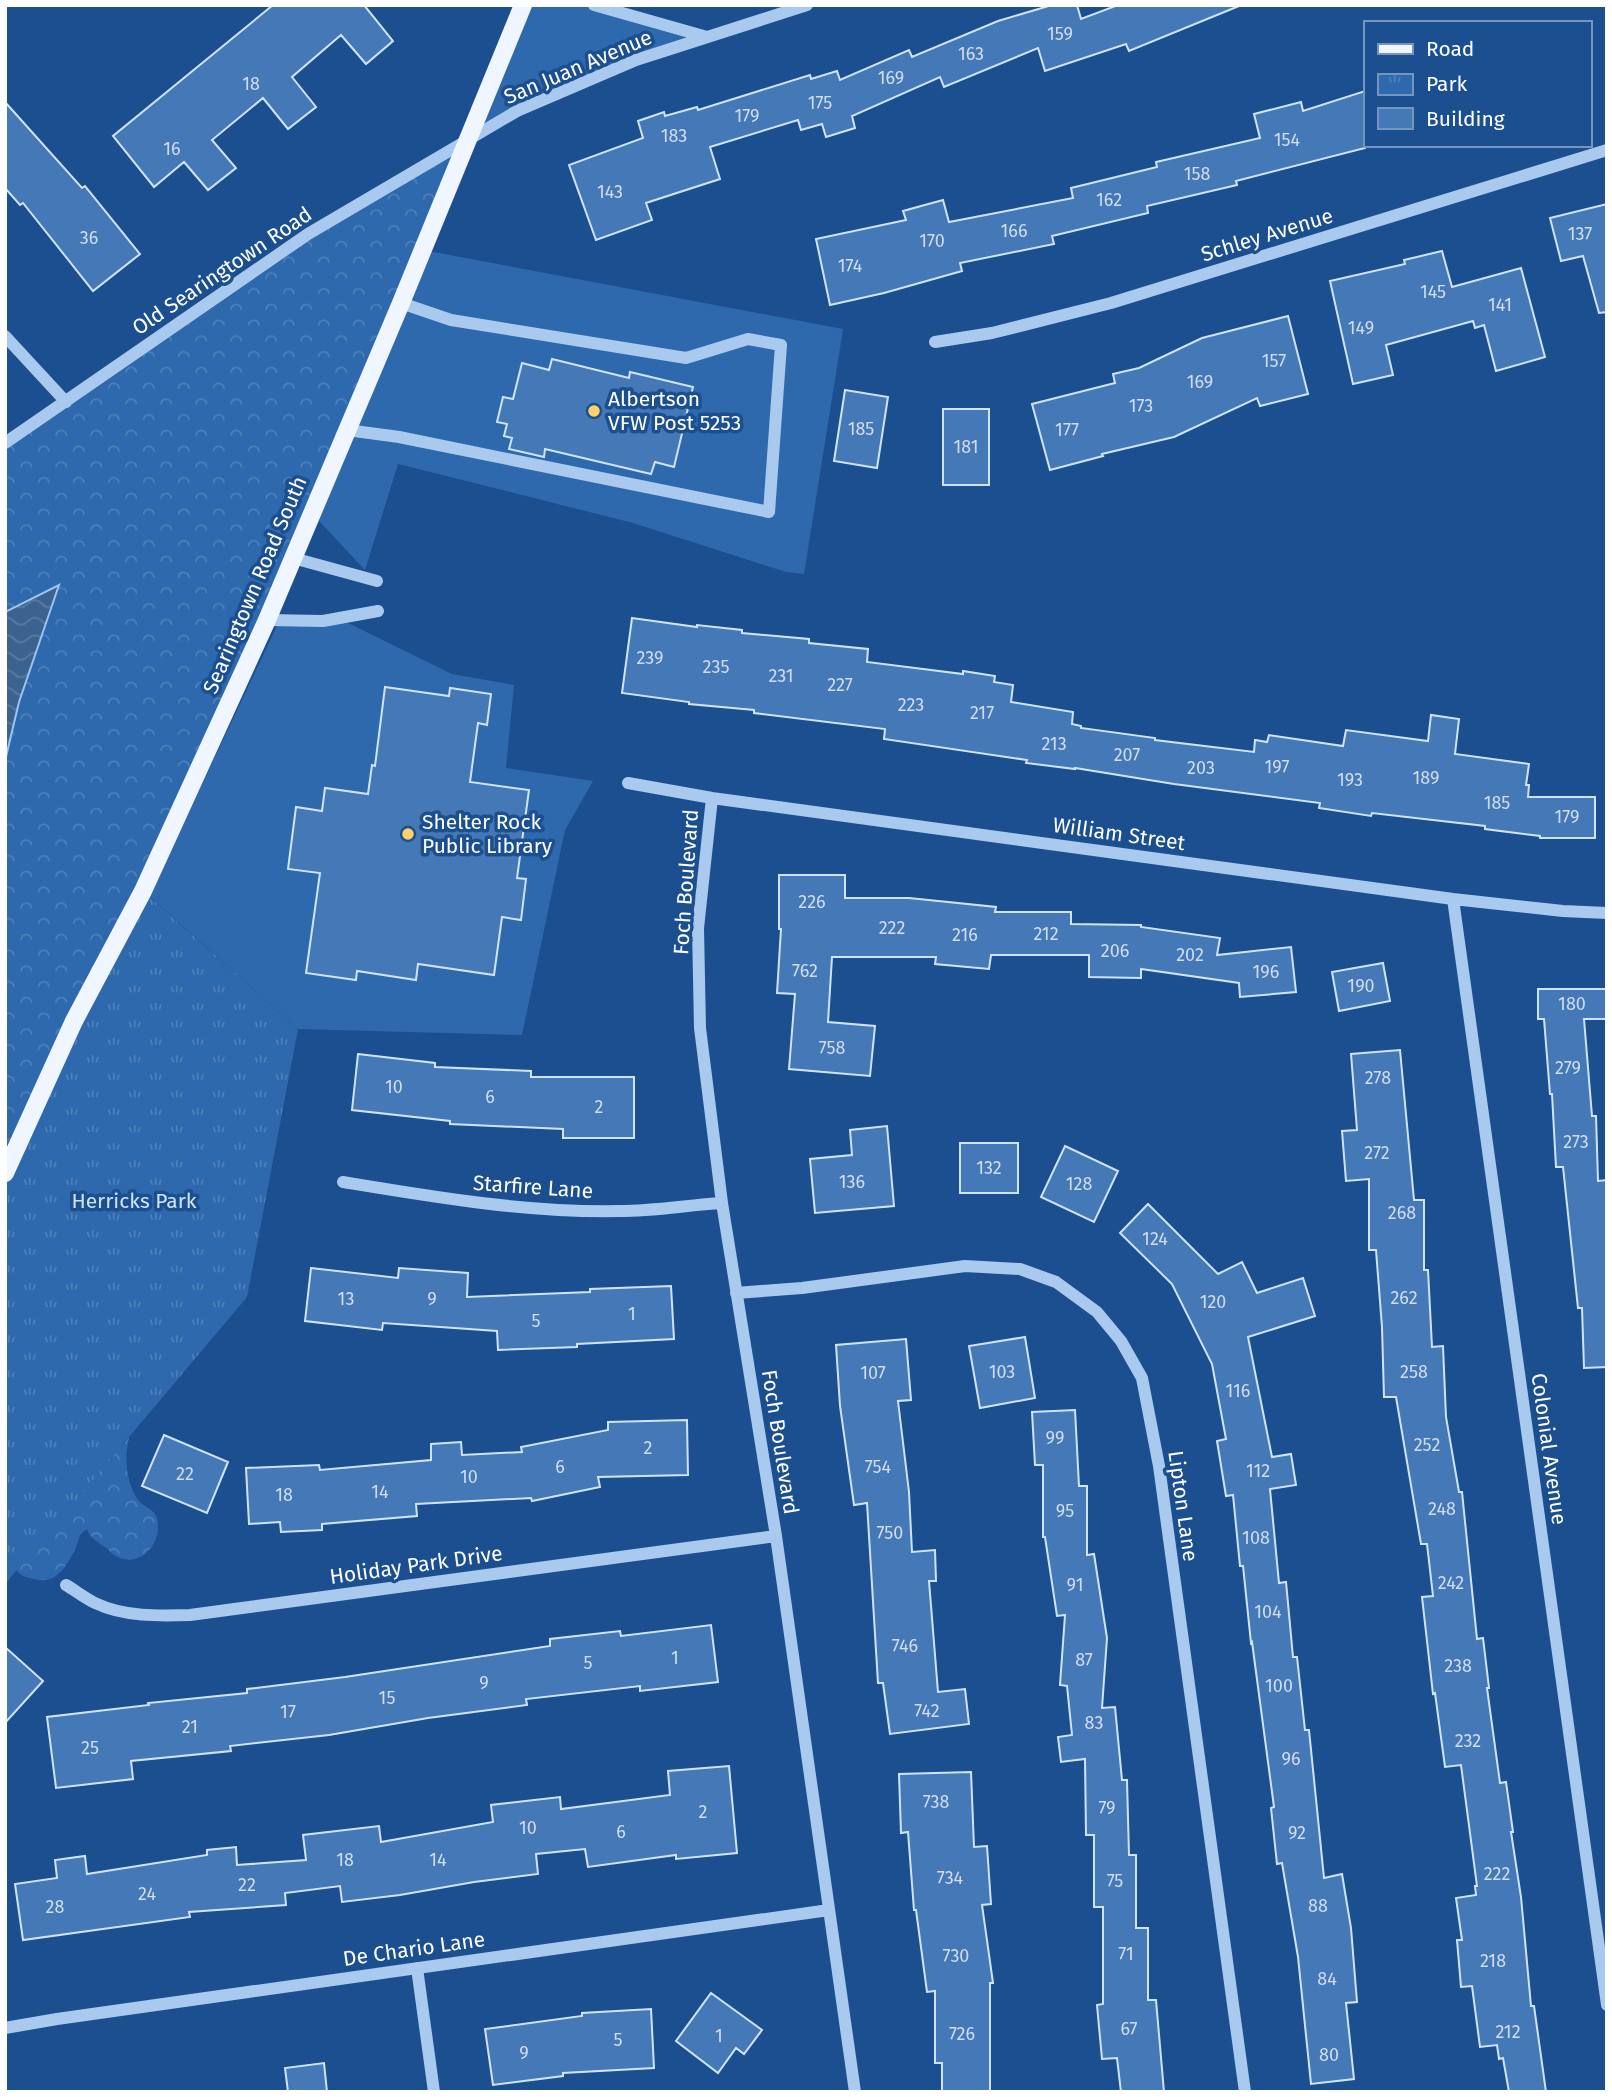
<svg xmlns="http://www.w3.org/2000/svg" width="1612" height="2097" font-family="'Fira Sans',sans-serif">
  <defs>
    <pattern id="forest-crowns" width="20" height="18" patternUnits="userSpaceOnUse" patternTransform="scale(1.75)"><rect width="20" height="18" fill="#2e69ad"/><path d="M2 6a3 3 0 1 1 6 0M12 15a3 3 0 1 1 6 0" fill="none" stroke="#4d80b9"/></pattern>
    <pattern id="park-tufts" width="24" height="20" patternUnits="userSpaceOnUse" patternTransform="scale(1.75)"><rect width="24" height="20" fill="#2e69ad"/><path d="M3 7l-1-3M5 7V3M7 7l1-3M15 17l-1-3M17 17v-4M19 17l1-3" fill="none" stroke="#4d80b9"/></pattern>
    <pattern id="water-waves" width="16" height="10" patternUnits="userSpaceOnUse" patternTransform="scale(1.75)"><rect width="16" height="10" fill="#3c6290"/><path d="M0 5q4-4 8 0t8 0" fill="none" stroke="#597aa1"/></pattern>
  </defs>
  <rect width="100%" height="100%" fill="#1b4f8f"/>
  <!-- grass -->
  <path fill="#2e69ad" d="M528,5h52l119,32 -226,94z
    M423,250l420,79 -39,245 -18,-2 -153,-49 -235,-59 -33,106 -46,-49 30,-90z
    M348,623l104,51 62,11 -8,83 87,13 -28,49 -43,205 -224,-6 -149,-133 128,-270z"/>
  <!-- forest -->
  <path fill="url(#forest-crowns)" d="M466,141l-101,251 -360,781v-730l303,-209z
    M129,1438c-5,20 -3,46 10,63 9,10 18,7 19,24 1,24 -22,44 -44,30 -3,-2 -5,-5 -8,-7 -8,-7 -15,-8 -19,-19l-7,6c-3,13 -16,40 -30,44 -5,2 -11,1 -16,0 -14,-2 -18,-7 -23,-20z"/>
  <!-- park -->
  <path fill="url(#park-tufts)" d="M143,891l155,138 -51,268 -242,287v-411z"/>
  <!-- water -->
  <path fill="url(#water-waves)" stroke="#9cc4f0" stroke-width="2" d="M59,585l-40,117 -14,59v-149z"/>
  <!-- building -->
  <path fill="#4478b7" stroke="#cfe3fa" stroke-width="2" d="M273,5h91l29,36 -27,23 -25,-29 -49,42 24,30 -28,22 -25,-31 -51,42 24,28 -28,22 -24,-28 -30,25 -41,-51z
    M1052,5h25l4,14 37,-14 121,1 -110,45 -3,-7 -81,27 -7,-23 -94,39 -4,-10 -88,39 3,12 -29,9 -4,-13 -21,6 -3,-10 -88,27 10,32 -74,24 6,17 -56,20 -27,-75 74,-27 -5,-17 26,-9 1,4 32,-9 1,3 112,-35 1,4 26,-8 3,9 69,-30 3,7 86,-36z
    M1365,91v57l-129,33 1,4 -90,21 1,7 -96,23 2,8 -94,19 2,8 -78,22 -54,12 -14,-66 90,-19 -3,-9 40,-11 6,22 124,-24 -2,-10 86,-21 -1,-5 104,-24 -6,-24 47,-12 2,9z
    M5,102l77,86 3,-2 55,68 -47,37 -70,-88 -3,2 -15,-17z
    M1607,204v108l-8,1 -16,-57 -22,5 -11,-43z
    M1442,251l10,36 69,-19 24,89 -49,14 -12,-46 -9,3 -2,-7 -87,24 7,30 -40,9 -23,-103 75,-17 -1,-4z
    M1288,316l20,78 -48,12 -3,-8 -83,39 -72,17 1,2 -53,14 -18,-66 83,-21 -2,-9 26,-6 63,-30z
    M552,359l77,19 1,-6 63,15 -19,80 -19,-5 -4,12 -106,-25 -1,8 -35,-8 3,-11 -8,-2 3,-12 -10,-2 6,-25 10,2 9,-36 27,7z
    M845,390l43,7 -11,71 -43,-7z
    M943,409h46v76h-46z
    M632,618l65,9v-2l45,5v3l67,6v4l59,6 -1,13 96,12v-3l32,5 -1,6 19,3 -2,17 62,10 -1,12 9,2v2l74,10v2l99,12 1,-12 12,2 2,-7 74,11 3,-16 82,11 3,-26 28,4 -4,35 74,10 -3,21h3l-1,12h67v41h-55v-2l-55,-7v-3l-113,-13 -1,3 -52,-8 1,-5 -146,-19 -99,-16v1l-49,-6 1,-3 -143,-21 1,-10 -131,-16v-3l-65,-6v-2l-67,-9z
    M385,687l64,9 1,-8 41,6 -4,31 -9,-2 -8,59 59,8 -12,88 9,1 -5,41 -19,-3 -8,58 -76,-11 -2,16 -59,-9 -1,9 -50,-7 14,-100 -32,-4 8,-62 26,4 3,-23 43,6 4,-29 3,1z
    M779,875h66v23h64l87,9 -1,5h76v12l70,1v2l79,11 -3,17 74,-8 5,45 -56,5 -1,-14 -98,-14v9l-52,-1v-22h-98l-2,14 -54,-5 1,-7h-104l-4,65 47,4 -5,50 -81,-7 6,-75 -18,-1 4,-64h-2z
    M1383,963l7,38 -51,10 -7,-39z
    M1538,989h69v30h-23l8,97h4l2,65 9,-1v187l-23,1 -2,-60h-4l-15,-141h-7l-4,-73h-2l-6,-75h-6z
    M1400,1050l14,150h10v70h4l4,77 11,-1 3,71 13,75h3l15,147 6,-1 6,50h-2l13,95 6,-1 7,50h-2l10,65 10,109h3l12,86h-37l-6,-34 -4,1 -2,-14 -17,2 -8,-61 -11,1 -4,-47h5l-6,-42 20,-3 -1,-9h2l-16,-121 -16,2 -10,-74 -2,1 -11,-97 11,-1 -6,-52h-6l-25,-147h-12l-2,-70 -6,-77h-7v-71l-23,2 -4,-50 15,-1 -6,-76z
    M358,1054l77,9v4l96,4v6h103v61h-71v-9l-113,-5v-3l-98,-11z
    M887,1126l7,80 -79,7 -5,-54 42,-4 -2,-25z
    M960,1143h58v50h-58z
    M1065,1146l53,25 -24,51 -53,-25z
    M1148,1204l70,70 24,-12 15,31 46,-15 12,38 -67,21 24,120 19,-3 5,31 -26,4 9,94 7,-1 7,75h4l8,73h4l15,148 18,-4 9,54 6,74 -11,1 8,76 -43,5 -13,-127 -16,-94 -5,1 -6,-56 3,-1 -22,-165 -1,1 -8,-77h-3l-7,-71 -7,1 -9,-55 9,-2 -14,-75 -40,-80 -52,-51z
    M311,1268l87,10 1,-10 69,5 -1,24 123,-5v-3l81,-3 3,53 -97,5v3l-79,3 -1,-19 -114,-8 -1,7 -77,-9z
    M1025,1337l10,61 -55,10 -11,-62z
    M906,1339l5,61 -13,1 11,91 3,60 23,-2 1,31h-7l9,111 27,-3 4,35 -79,10 -7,-51h-5l-11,-180 -13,2 -14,-99 -4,-61z
    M1075,1410l4,76h8v69l7,-1 13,84 -5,70 13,-1 7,73h5l2,75h7v73h12v72h8l8,92h-43l-4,-34 -15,1 -5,-54 6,-1v-97h-9v-72h-8l-1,-76 -24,3 -3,-25 14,-2 -5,-49 -7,-1 5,-70 -8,1 -12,-79h-2v-72h-8l-3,-53z
    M687,1420l1,55 -90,2 2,10 -68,14 -1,-3 -115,6 1,12 -95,8v6l-41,2 -1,-10 -31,2 -3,-56 73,-3 1,5 111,-10v-16l30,-2 1,13 60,-3 -1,-5 87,-17v-8z
    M164,1435l64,27 -21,51 -65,-27z
    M711,1625l7,57 -78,9v-5l-114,13 1,6 -99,13 -99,17 -99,11 1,5 -100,10 2,18 -77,9 -9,-71 102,-12 -1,-2 99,-10v-4l98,-12 205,-31v-7l70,-8 1,5z
    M5,1647l38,34 -38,42z
    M729,1766l8,87 -61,6v-4l-88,12 -3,-18 -49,5 2,20 -64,8 -74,13 -58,7 -2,-16 -55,7 1,12 -97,7 1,5 -167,23 -8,-56 42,-6 -2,-18 30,-4 2,18 120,-19v-5l29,-3 1,18 69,-5 -3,-25 76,-9 2,16 112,-20 -2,-17 69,-8 1,12 109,-14 -2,-24z
    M971,1772l3,75 13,-1 4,58 -9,1 11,78h-3v109h-48v-29h-7v-72l-8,1 -11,-82h-2l-6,-78 -7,1 -2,-59z
    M711,1993l51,37 -18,24 -8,-6 -18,25 -42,-32z
    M651,2009l3,59 -91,5v3l-70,9 -8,-56 97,-13v-3z
    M324,2063l3,29h-39l-3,-24z"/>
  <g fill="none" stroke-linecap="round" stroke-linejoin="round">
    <!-- minor -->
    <path stroke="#a9c9ee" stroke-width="12" d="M594,5l113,32
      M5,336l61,66
      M935,342l57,-9 119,-30 496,-153
      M347,430l52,7 370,75 12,-167 -33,-6 -62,19 -235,-38 -50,-17
      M5,443l303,-209 209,-123 119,-51 171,-55
      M293,558l84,23
      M267,620l56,1 55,-10
      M628,783l84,15 741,101 110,12 44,2
      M712,798l-14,130 2,100 22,175 54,333 79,556
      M1453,899l154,1106
      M343,1182c91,15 184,31 277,29 34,0 68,-6 102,-8
      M736,1293l66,-5 163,-22 55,3 36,13 41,30 24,29 21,37 17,88 86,626
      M66,1585c10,6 19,13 29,18 29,14 64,13 95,12l586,-79
      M417,1968l17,124
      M5,2028l52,-9 772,-109"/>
    <!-- major -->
    <path stroke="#f0f6ff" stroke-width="18" d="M5,1173l69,-152 69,-130 124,-271 134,-317 122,-298"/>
  </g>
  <!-- markers -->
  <g fill="#ffd166" stroke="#1b4f8f" stroke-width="2.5">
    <circle cx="594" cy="411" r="7"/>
    <circle cx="408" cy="834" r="7"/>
  </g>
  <g text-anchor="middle" stroke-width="7" stroke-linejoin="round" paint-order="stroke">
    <!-- number labels -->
    <g font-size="18" fill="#d0dded">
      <text x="1060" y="40">159</text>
      <text x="971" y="60">163</text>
      <text x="891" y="84">169</text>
      <text x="251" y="90">18</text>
      <text x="820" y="109">175</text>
      <text x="747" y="122">179</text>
      <text x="674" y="142">183</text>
      <text x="1287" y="146">154</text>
      <text x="172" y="155">16</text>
      <text x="1197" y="180">158</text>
      <text x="610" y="198">143</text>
      <text x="1109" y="206">162</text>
      <text x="1014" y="237">166</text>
      <text x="1580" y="240">137</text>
      <text x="89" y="244">36</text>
      <text x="932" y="247">170</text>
      <text x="850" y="272">174</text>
      <text x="1433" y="298">145</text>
      <text x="1500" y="311">141</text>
      <text x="1361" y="334">149</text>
      <text x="1274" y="367">157</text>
      <text x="1200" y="388">169</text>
      <text x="1141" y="412">173</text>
      <text x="861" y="435">185</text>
      <text x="1067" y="436">177</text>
      <text x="966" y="453">181</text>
      <text x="650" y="664">239</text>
      <text x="716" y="673">235</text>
      <text x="781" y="682">231</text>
      <text x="840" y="691">227</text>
      <text x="911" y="711">223</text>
      <text x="982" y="719">217</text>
      <text x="1054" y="750">213</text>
      <text x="1127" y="761">207</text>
      <text x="1277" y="773">197</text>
      <text x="1201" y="774">203</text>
      <text x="1426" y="784">189</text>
      <text x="1350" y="786">193</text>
      <text x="1497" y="809">185</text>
      <text x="1567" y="823">179</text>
      <text x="812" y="908">226</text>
      <text x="892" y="934">222</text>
      <text x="1046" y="940">212</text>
      <text x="965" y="941">216</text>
      <text x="1115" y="957">206</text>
      <text x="1190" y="961">202</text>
      <text x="805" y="977">762</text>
      <text x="1266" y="978">196</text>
      <text x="1361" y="992">190</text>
      <text x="1572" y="1010">180</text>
      <text x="832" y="1054">758</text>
      <text x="1568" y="1074">279</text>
      <text x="1378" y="1084">278</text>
      <text x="394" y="1093">10</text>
      <text x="490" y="1103">6</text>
      <text x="599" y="1113">2</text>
      <text x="1576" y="1148">273</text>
      <text x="1377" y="1159">272</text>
      <text x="989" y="1174">132</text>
      <text x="852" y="1188">136</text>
      <text x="1079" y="1190">128</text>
      <text x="1402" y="1219">268</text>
      <text x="1155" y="1245">124</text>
      <text x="1404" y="1304">262</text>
      <text x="346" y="1305">13</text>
      <text x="432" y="1305">9</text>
      <text x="1213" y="1308">120</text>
      <text x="632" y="1320">1</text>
      <text x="536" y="1327">5</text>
      <text x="1002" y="1378">103</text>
      <text x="1414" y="1378">258</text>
      <text x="873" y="1379">107</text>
      <text x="1238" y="1397">116</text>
      <text x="1055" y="1444">99</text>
      <text x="1427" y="1451">252</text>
      <text x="648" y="1454">2</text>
      <text x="560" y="1473">6</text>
      <text x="878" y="1473">754</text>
      <text x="1258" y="1477">112</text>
      <text x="185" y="1480">22</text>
      <text x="469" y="1483">10</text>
      <text x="380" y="1498">14</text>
      <text x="284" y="1501">18</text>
      <text x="1442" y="1515">248</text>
      <text x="1065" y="1517">95</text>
      <text x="890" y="1539">750</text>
      <text x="1256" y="1544">108</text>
      <text x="1451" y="1589">242</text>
      <text x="1075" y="1591">91</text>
      <text x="1268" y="1618">104</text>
      <text x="905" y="1652">746</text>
      <text x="675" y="1664">1</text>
      <text x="1084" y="1666">87</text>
      <text x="588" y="1669">5</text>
      <text x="1458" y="1672">238</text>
      <text x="484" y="1689">9</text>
      <text x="1279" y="1692">100</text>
      <text x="387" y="1704">15</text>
      <text x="927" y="1717">742</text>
      <text x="288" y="1718">17</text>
      <text x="1094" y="1729">83</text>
      <text x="190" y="1733">21</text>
      <text x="1468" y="1747">232</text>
      <text x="90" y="1754">25</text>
      <text x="1291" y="1765">96</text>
      <text x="936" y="1808">738</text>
      <text x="1107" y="1814">79</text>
      <text x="703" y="1818">2</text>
      <text x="528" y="1834">10</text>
      <text x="621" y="1838">6</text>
      <text x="1297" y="1839">92</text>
      <text x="345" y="1866">18</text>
      <text x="438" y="1866">14</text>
      <text x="1497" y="1880">222</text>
      <text x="950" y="1884">734</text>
      <text x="1115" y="1887">75</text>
      <text x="247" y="1891">22</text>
      <text x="147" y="1900">24</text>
      <text x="1318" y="1912">88</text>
      <text x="55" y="1913">28</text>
      <text x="1126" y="1960">71</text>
      <text x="956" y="1962">730</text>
      <text x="1493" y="1967">218</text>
      <text x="1327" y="1985">84</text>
      <text x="1129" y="2035">67</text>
      <text x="1508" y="2038">212</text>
      <text x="962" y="2040">726</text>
      <text x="719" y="2042">1</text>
      <text x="618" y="2046">5</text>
      <text x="524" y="2059">9</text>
      <text x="1329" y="2061">80</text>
    </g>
    <!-- street labels -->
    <g font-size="21" fill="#fff" stroke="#1b4f8f">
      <text transform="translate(578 67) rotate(-23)" y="7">San Juan Avenue</text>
      <text transform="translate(1267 235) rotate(-17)" y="7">Schley Avenue</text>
      <text transform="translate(222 271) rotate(-34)" y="7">Old Searingtown Road</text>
      <text transform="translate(255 585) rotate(-67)" y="7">Searingtown Road South</text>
      <text transform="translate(1119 834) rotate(8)" y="7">William Street</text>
      <text transform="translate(686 882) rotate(-86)" y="7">Foch Boulevard</text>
      <text transform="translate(533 1187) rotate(4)" y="7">Starfire Lane</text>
      <text transform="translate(780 1442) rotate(81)" y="7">Foch Boulevard</text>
      <text transform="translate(1549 1449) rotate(82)" y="7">Colonial Avenue</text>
      <text transform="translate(1183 1506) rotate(82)" y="7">Lipton Lane</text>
      <text transform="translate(416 1565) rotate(-8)" y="7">Holiday Park Drive</text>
      <text transform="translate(414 1949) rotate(-8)" y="7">De Chario Lane</text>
    </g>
    <!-- poi labels -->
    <g font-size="21" fill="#fff" stroke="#1b4f8f" text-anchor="start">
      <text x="608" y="406">Albertson<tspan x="608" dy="24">VFW Post 5253</tspan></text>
      <text x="422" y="829">Shelter Rock<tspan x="422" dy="24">Public Library</tspan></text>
    </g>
    <!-- park labels -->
    <g font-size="21" fill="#cfe3fa" stroke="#1b4f8f">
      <text x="134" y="1208">Herricks Park</text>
    </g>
  </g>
  <!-- border -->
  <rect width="1612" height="2097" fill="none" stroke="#ffffff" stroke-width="14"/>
  <!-- legend -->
  <rect x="1364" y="21" width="228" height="126" fill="#1b4f8f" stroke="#7695bc" stroke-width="2"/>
  <rect x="1378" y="44" width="35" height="10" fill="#f0f6ff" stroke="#7695bc" stroke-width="2"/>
  <text x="1426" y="56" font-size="21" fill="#ffffff">Road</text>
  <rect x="1378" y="74" width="35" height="21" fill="url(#park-tufts)" stroke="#7695bc" stroke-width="2"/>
  <text x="1426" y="91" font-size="21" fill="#ffffff">Park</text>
  <rect x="1378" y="108" width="35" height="21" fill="#4478b7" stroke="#7695bc" stroke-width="2"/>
  <text x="1426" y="126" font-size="21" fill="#ffffff">Building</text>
</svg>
